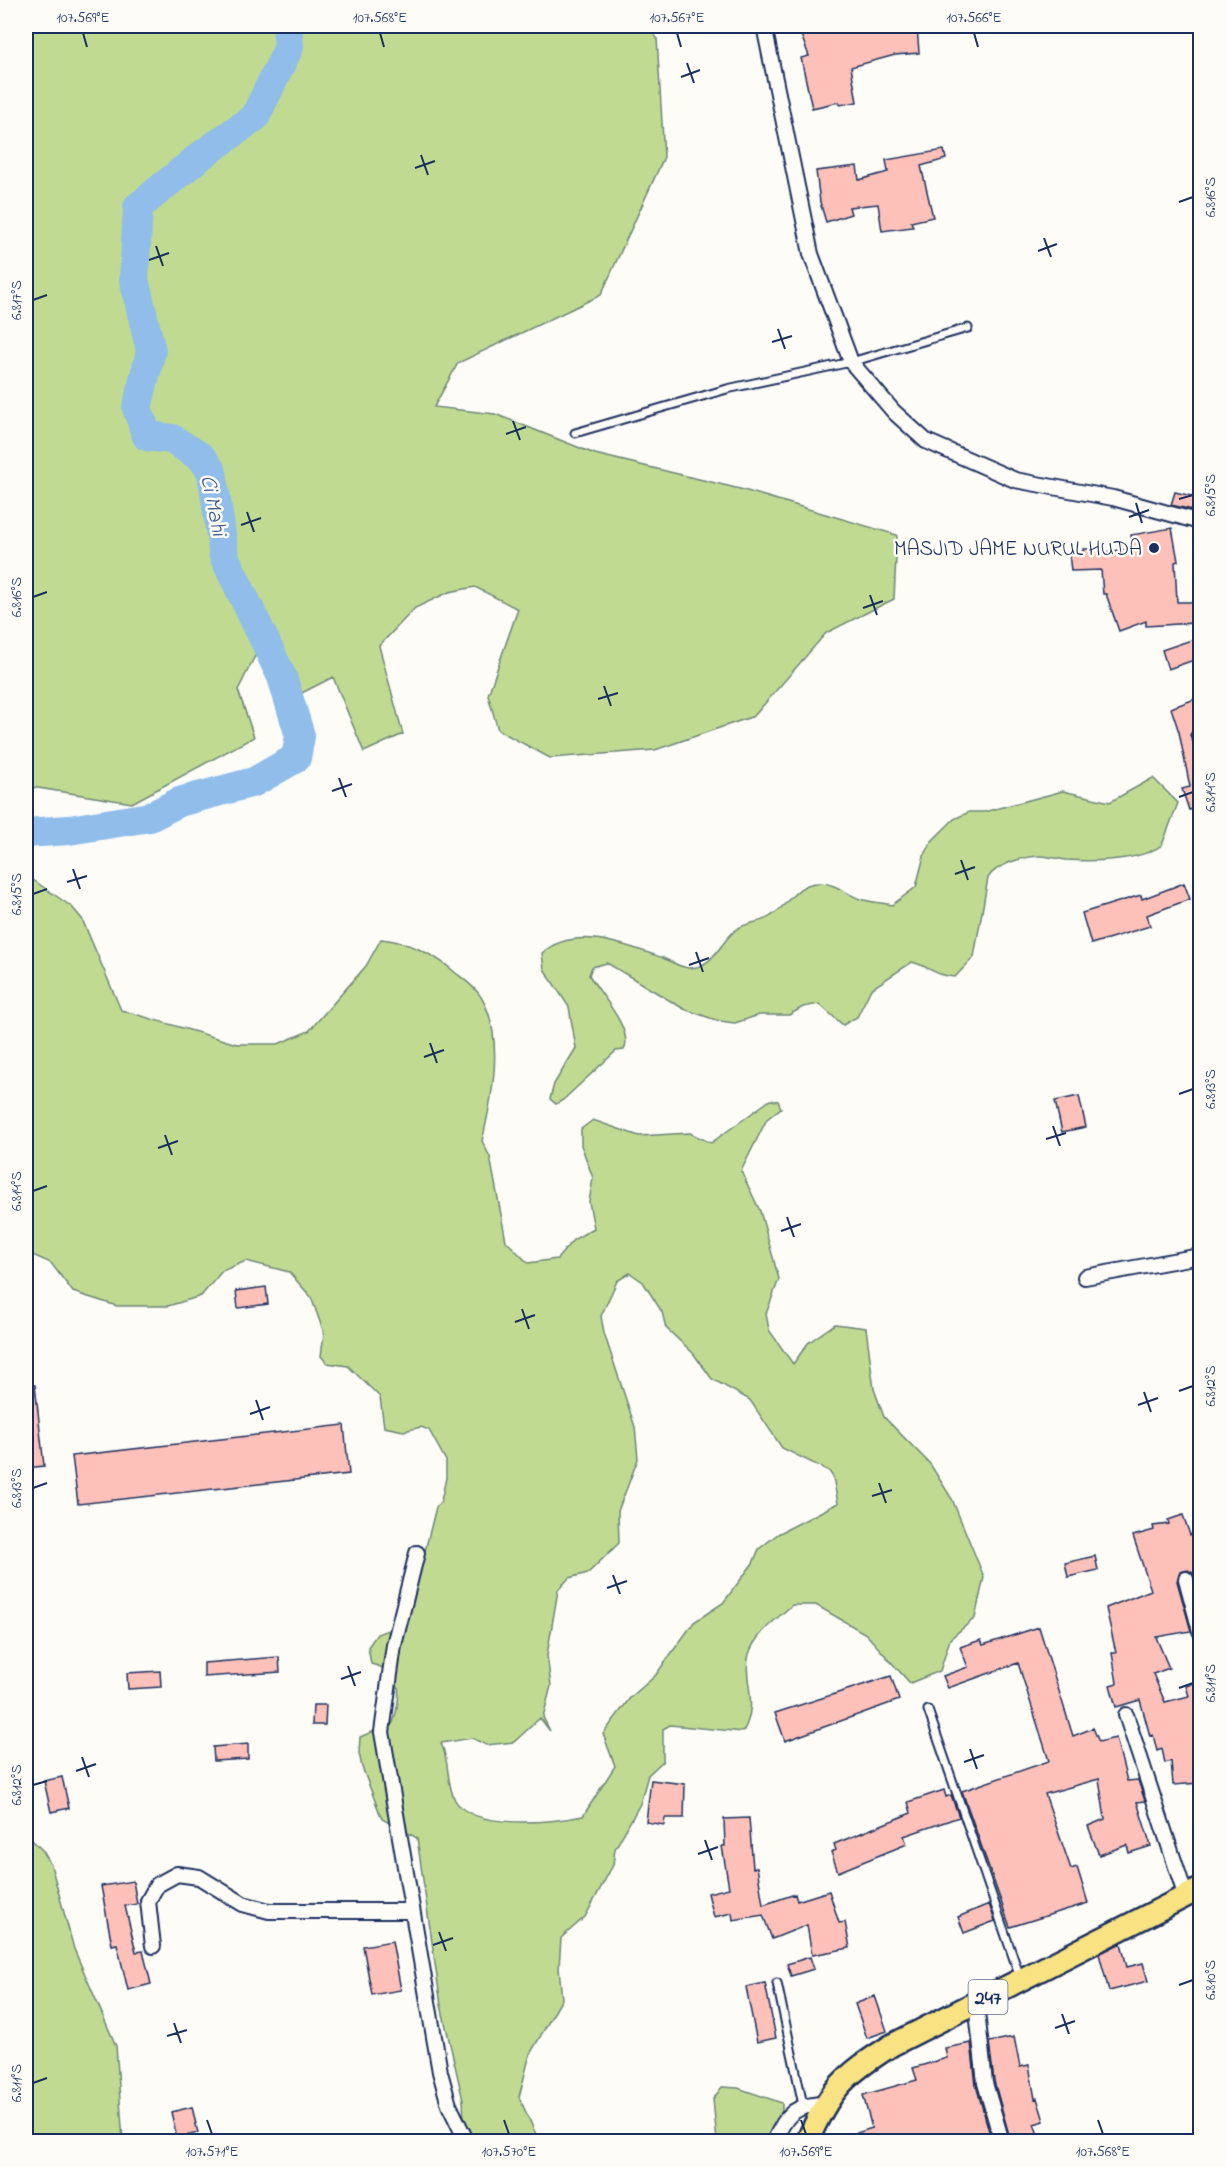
<svg xmlns="http://www.w3.org/2000/svg" width="1226" height="2167" font-family="'Indie Flower',sans-serif">
  <rect width="100%" height="100%" fill="#fdfcf7"/>
  <filter id="ink" filterUnits="userSpaceOnUse"><feTurbulence type="fractalNoise" baseFrequency=".0167" numOctaves="2"/><feDisplacementMap in="SourceGraphic" scale="12" xChannelSelector="R" yChannelSelector="G"/><feConvolveMatrix kernelMatrix="1 2 1 2 8 2 1 2 1" color-interpolation-filters="sRGB"/></filter>
  <g filter="url(#ink)">
    <!-- green -->
    <path fill="#c0db91" stroke="#6e8578" stroke-width="1.5" fill-rule="evenodd" d="M26,26h621l10,12 7,119 -63,138 -143,68 -24,44 61,7 100,40 145,35 157,46 -3,64 -68,34 -72,83 -99,34 -105,8 -52,-28 -10,-35 30,-86 -43,-22 -26,5 -34,16 -36,38 24,88 -39,18 -31,-75 -37,19 -40,-42 -18,36 16,47 -122,66 -106,-17z
      M1153,778l25,25 -16,42c-21,16 -70,17 -96,15 -9,-1 -20,-5 -28,-4 -16,1 -43,9 -50,22l-14,79 -19,20c-19,-1 -25,-10 -43,-15l-41,27 -14,28 -14,8 -24,-21 -16,3 -14,8h-30l-24,8 -16,-2 -35,-12 -77,-46 -15,4 -3,8c11,19 45,55 35,75l-8,1 -53,49 -7,4 -6,-5 4,-15 22,-36 -7,-41 -25,-38 -2,-16c33,-29 84,-8 121,5 7,3 18,10 26,10 25,0 32,-28 48,-39 10,-7 24,-6 34,-13 17,-10 25,-33 47,-33 16,-1 28,11 42,16 10,3 22,4 32,6l24,-18 8,-31 8,-15 22,-22 15,-7h15l79,-21 47,11z
      M26,875l46,32 10,12 39,91 116,34h41l31,-13 57,-65 15,-27c24,2 51,14 70,30 9,8 24,17 30,28 24,40 11,102 1,144l8,16 16,84 22,22 29,-4 16,-19 21,-12 -5,-26 4,-24 -12,-33v-16l12,-9 46,16 51,-3 21,10 59,-43 8,1 3,7 -14,11 -26,52 19,40 19,68 -13,35 3,16 24,34 15,-21 27,-19 31,4 8,61 10,28 46,47 22,35 32,78 -9,41 -25,21 -10,32 -30,12 -44,-49 -50,-29h-24c-15,14 -36,28 -43,49 -7,26 11,47 -6,78l-73,-7 -7,4v32l-15,14 -8,29 -25,45 -2,16 -28,52 -24,21 -2,30 3,31 -32,55 -11,43 20,44h-74l-2,-41 -22,-95 -24,-167 -35,-19 -20,-52 -3,-14 1,-16 33,-14c9,-28 11,-51 -22,-59l-3,-17 9,-13 30,-11 29,-116 5,-6 5,-23v-17l-17,-31 -8,-3 -17,4 -20,-4 -4,-30 -32,-31 -21,-3 -6,-7 3,-23 -13,-36 -22,-25 -43,-11 -24,10 -21,25 -33,10h-51l-44,-14 -22,-29 -25,-11zM630,1273l13,9 19,30 4,16 27,25 19,26 38,21 32,48 47,23 4,6 5,26 -60,31 -19,15 -6,14 -30,40 -29,19 -39,54 -25,22 -27,36 12,32 -32,50c-29,6 -111,15 -128,-16 -9,-16 -5,-38 -14,-57l31,-5 14,7 28,-3 26,-24 10,13 -7,-14 8,-31 -4,-31 11,-65 11,-12 19,-5 31,-30 -1,-32 20,-52 -3,-32 -31,-94 -3,-17 16,-35z
      M26,1834l17,17 8,14 23,84 42,97 7,95h-97z
      M722,2087l16,1 44,15v38h-65l-4,-42z"/>
    <g fill="none" stroke-linecap="round" stroke-linejoin="round">
      <!-- river -->
      <path stroke="#90bdea" stroke-width="30" d="M26,833l43,-3 81,-13 29,-15 75,-20 42,-24 4,-22 -18,-59 -58,-121 -12,-84 -10,-14 -30,-19 -25,-3 -10,-28 14,-57 -17,-72 4,-72 60,-49 57,-41 34,-70 -2,-21"/>
    </g>
    <!-- building -->
    <path fill="#fdc1b9" stroke="#1b2f5e" stroke-width="1.5" d="M829,26h88l2,27 -24,2 -44,12 6,35 -17,3 -1,-3 -27,6 -11,-50 8,-2 -8,-21z
      M944,150l2,9 -25,7 12,51 -22,5 2,5 -31,4 -4,-27 -29,3 2,7 -25,8 -6,-20 -4,-31 41,-5 2,14 29,-8 -2,-12z
      M1175,492l25,6 -3,13 -26,-6z
      M1172,528l6,33 -3,1 2,40h17v21l-48,3v-5l-27,10 -13,-37h-3l-2,-24 -30,1 -2,-18 14,-1v-3h17v4l33,-5 -2,-13z
      M1200,637v21l-32,11 -6,-19z
      M1200,697v30l-6,2 -4,6 4,8 6,2v62l-11,3 -7,-21 8,-2 -11,-55 -8,-24z
      M1184,883l6,16 -43,16 3,11 -59,18 -9,-31 59,-18 1,4z
      M1079,1096l7,31 -24,5 -7,-31z
      M266,1287l2,17 -30,4 -2,-17z
      M26,1385h9l9,81 -18,2z
      M344,1425l5,49 -271,30 -6,-48z
      M1183,1515l7,20 10,-4v67l-7,-25 -5,-3 -8,2 -3,9 14,50 -35,6 13,31 -16,6 12,28 24,-6 -3,-10 14,-5v41l-4,-8 4,16v53l-27,2 -2,-24 -6,2 -3,-14 -5,2 -4,-16 -3,1 -10,-36 -24,7 -6,-22 7,-2 -5,-30h4l-10,-45 45,-18 -18,-54 21,-6 -1,-4 16,-2 -1,-4z
      M1095,1556l3,14 -30,7 -3,-14z
      M1039,1627l34,109 20,-8 6,14 17,-4 11,43 11,-1 7,21 -8,1 14,44 -22,7 -2,-8 -28,10 -11,-29 17,-7 -6,-40 -54,15 26,75 6,-2 11,36 -78,24 -48,-136 87,-30 -31,-98 -70,25 -5,-12 25,-9 -8,-20 21,-7 2,5z
      M279,1657l1,15 -76,5v-14z
      M160,1671l1,16 -33,2 -1,-16z
      M891,1676l8,24 -114,41 -10,-28z
      M313,1705h13l-1,20h-13z
      M248,1744v15l-34,2 -1,-14z
      M62,1777l7,31 -18,4 -7,-31z
      M651,1780l34,4 -1,34h-19l-1,7 -18,-3z
      M944,1790l2,7 5,-2 8,22 -55,19 3,8 -69,28 -7,-20 5,-2 -2,-6 77,-31 -3,-11z
      M749,1818l4,50 4,-1 6,38 32,-11 2,7 32,-10 10,32 6,-1 5,26 -38,7 -5,-30 -35,14 -9,-24 -30,5 -1,-7 -18,4 -6,-24 21,-5 -7,-42h3l-1,-27z
      M133,1881l4,23 -12,2 11,46 7,-1 8,33 -23,6 -11,-46 -5,1 -11,-59z
      M989,1904l6,17 -31,12 -6,-16z
      M392,1941l9,49 -29,5 -9,-49z
      M1121,1943l6,24 16,-4 5,18 -39,10 -10,-37z
      M810,1957l4,12 -23,7 -4,-12z
      M765,1983l11,55 -19,4 -11,-55z
      M875,1996l12,35 -20,7 -12,-34z
      M1014,2037l6,30 9,-2 6,34 2,-1 7,23 -10,3 7,18h-30l-17,-61 -5,-39z
      M971,2043l5,42 16,57h-152l-1,-3 33,-11 -9,-33 54,-15 -4,-12 34,-10 -2,-10z
      M192,2107l6,26 -21,5 -6,-26z"/>
    <g fill="none" stroke-linecap="round" stroke-linejoin="round">
      <defs>
        <path id="service" d="M575,433l152,-44 124,-27 117,-34
          M928,1710l92,267
          M777,1983l26,122"/>
        <path id="minor" d="M764,26l47,228 40,108 43,50 32,29 89,39 98,18 87,24
          M1199,736h1
          M1085,1277l115,-21
          M417,1553l-23,92 -12,87 58,340 9,33 18,37
          M1186,1579l14,52
          M1126,1715l60,182
          M153,1946l-5,-45 9,-16 20,-11 22,3 44,27 26,7h142
          M976,2003l9,80 17,59
          M774,2142c12,-28 20,-37 50,-38"/>
        <path id="primary" d="M807,2142c23,-53 36,-66 85,-97l308,-156"/>
      </defs>
      <!-- service casing -->
      <use href="#service" stroke="#1b2f5e" stroke-width="11"/>
      <!-- minor casing -->
      <use href="#minor" stroke="#1b2f5e" stroke-width="18"/>
      <!-- primary casing -->
      <use href="#primary" stroke="#1b2f5e" stroke-width="26"/>
      <!-- service -->
      <use href="#service" stroke="#fdfcf7" stroke-width="7"/>
      <!-- minor -->
      <use href="#minor" stroke="#fdfcf7" stroke-width="14"/>
      <!-- primary -->
      <use href="#primary" stroke="#f8e281" stroke-width="21"/>
    </g>
  </g>
  <!-- ticks -->
  <path fill="none" stroke="#1b2f5e" stroke-width="2" d="M83,33l4,14M380,33l4,14M677,33l4,14M974,33l4,14M687,63l7,20M681,77l19,-7M421,155l7,20M415,168l20,-7M1179,202l14,-5M1044,238l7,19M156,246l7,20M1038,251l19,-7M149,260l20,-7M33,300l14,-5M778,329l7,20M772,342l20,-6M513,421l7,19M506,434l20,-7M1179,499l14,-4M1136,503l6,20M247,512l7,20M1129,517l20,-7M241,525l20,-7M870,595l7,20M33,597l14,-5M863,608l20,-7M604,686l7,20M598,699l20,-6M339,778l7,19M332,791l20,-7M1179,797l14,-5M961,860l7,20M73,869l7,20M955,874l20,-7M67,882l20,-6M33,894l14,-5M696,952l7,20M689,965l20,-7M430,1043l7,20M424,1057l20,-7M1179,1094l14,-5M1053,1126l7,20M165,1135l7,20M1046,1139l20,-6M158,1148l20,-7M33,1191l14,-5M787,1217l7,20M781,1231l20,-7M522,1309l7,20M515,1322l20,-7M1179,1391l14,-5M1144,1392l7,20M256,1400l7,20M1138,1405l20,-7M250,1414l20,-7M879,1483l7,20M33,1488l14,-5M872,1496l20,-6M613,1575l7,19M607,1588l20,-7M348,1666l7,20M341,1679l20,-7M1179,1688l14,-5M970,1749l7,20M82,1757l7,20M964,1762l20,-7M76,1771l20,-7M33,1785l14,-4M705,1840l7,20M698,1854l20,-7M439,1932l7,19M433,1945l20,-7M1179,1985l14,-5M1062,2014l7,20M174,2023l7,20M1055,2028l20,-7M167,2036l20,-6M33,2083l14,-5M207,2120l5,14M504,2120l5,14M801,2120l5,14M1098,2120l5,14"/>
  <!-- markers -->
  <circle fill="#1b2f5e" stroke="#fdfcf7" stroke-width="2" cx="1154" cy="548" r="6"/>
  <g text-anchor="middle" stroke-width="5" stroke-linejoin="round" paint-order="stroke">
    <!-- shield labels -->
    <rect fill="#fdfcf7" stroke="#5f6c8c" stroke-width="1.5" x="968.5" y="1980" width="39" height="34" rx="4.5"/>
    <g font-size="20" font-weight="bold" fill="#1b2f5e">
      <text x="988" y="2004">247</text>
    </g>
    <!-- poi labels -->
    <g font-size="21" fill="#1b2f5e" stroke="#fdfcf7" text-anchor="end">
      <text x="1142" y="555">MASJID JAME NURUL HUDA</text>
    </g>
    <!-- water labels -->
    <g font-size="22" font-style="italic" fill="#3e5a88" stroke="#fdfcf7">
      <text transform="translate(215 505) rotate(79)" y="8">Ci Mahi</text>
    </g>
  </g>
  <!-- margin -->
  <rect width="1226" height="2167" fill="none" stroke="#fdfcf7" stroke-width="66"/>
  <rect x="33" y="33" width="1160" height="2101" fill="none" stroke="#1b2f5e" stroke-width="2"/>
  <g font-size="15" text-anchor="middle" fill="#1b2f5e">
    <text x="83" y="22">107.569°E</text>
    <text x="380" y="22">107.568°E</text>
    <text x="677" y="22">107.567°E</text>
    <text x="974" y="22">107.566°E</text>
    <text transform="translate(1210 197) rotate(-90)" y="5">6.816°S</text>
    <text transform="translate(16 300) rotate(-90)" y="5">6.817°S</text>
    <text transform="translate(1210 495) rotate(-90)" y="5">6.815°S</text>
    <text transform="translate(16 597) rotate(-90)" y="5">6.816°S</text>
    <text transform="translate(1210 792) rotate(-90)" y="5">6.814°S</text>
    <text transform="translate(16 894) rotate(-90)" y="5">6.815°S</text>
    <text transform="translate(1210 1089) rotate(-90)" y="5">6.813°S</text>
    <text transform="translate(16 1191) rotate(-90)" y="5">6.814°S</text>
    <text transform="translate(1210 1386) rotate(-90)" y="5">6.812°S</text>
    <text transform="translate(16 1488) rotate(-90)" y="5">6.813°S</text>
    <text transform="translate(1210 1683) rotate(-90)" y="5">6.811°S</text>
    <text transform="translate(16 1785) rotate(-90)" y="5">6.812°S</text>
    <text transform="translate(1210 1980) rotate(-90)" y="5">6.810°S</text>
    <text transform="translate(16 2083) rotate(-90)" y="5">6.811°S</text>
    <text x="212" y="2156">107.571°E</text>
    <text x="509" y="2156">107.570°E</text>
    <text x="806" y="2156">107.569°E</text>
    <text x="1103" y="2156">107.568°E</text>
  </g>
</svg>
